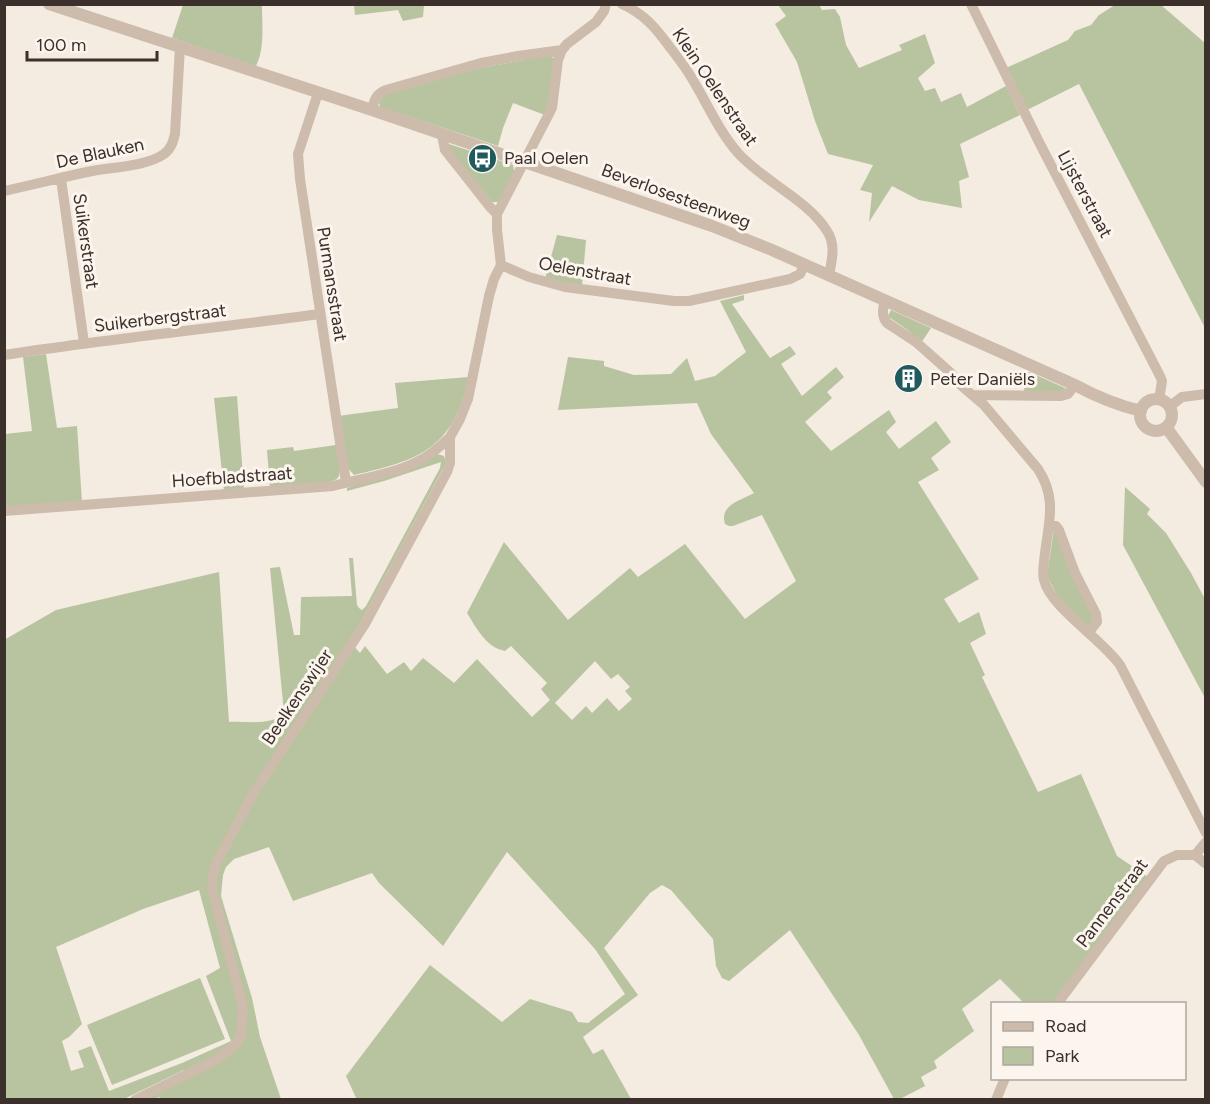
<svg xmlns="http://www.w3.org/2000/svg" width="1210" height="1104" font-family="Figtree,sans-serif">
  <rect width="100%" height="100%" fill="#f4ebe1"/>
  <!-- green -->
  <path fill="#b8c4a0" fill-rule="evenodd" d="M183,5h79c0,19 3,43 -6,61l-84,-28z
    M354,5h70l-1,12 -20,4 -5,-11 -43,5z
    M778,5h41l3,5 13,-1 5,8 6,28 13,23 43,-18 -3,-5 26,-11 10,29 -17,15 7,13 10,-3 6,14 20,-9 6,14 39,-21 14,29 -60,29 9,33 -10,4 3,27 -43,-8 -27,-14 -23,36 3,-29 -12,-3 13,-25 -45,-11 -13,-33 -18,-59 -22,-38 11,-8z
    M1115,5h46l44,38v285l-126,-244 -52,26 -21,-42 62,-28 7,-9 16,-6 8,-10z
    M550,55l4,4 -6,46 -3,10 -32,-12 -10,25 -5,18 -118,-39 -1,-5 6,-8 75,-22z
    M449,144l64,21 1,6 -13,30 -4,1h-5l-45,-56z
    M557,235l29,5 -4,46 -37,-7z
    M744,295v5l-12,4 38,54 20,-12 6,8 -15,10 21,32 34,-29 8,10 -17,15 5,6 -27,24 26,29 58,-41 7,12 -10,10 13,17 37,-28 15,21 -20,16 8,12 -21,12 61,97 -35,20 15,24 20,-11 7,22 -16,9 15,32 -3,2 56,115 43,-18 36,82 31,21 -96,126h-28l-24,-24 -38,30 12,22 -40,30 3,7 -16,9 4,9 -25,13h-6l-35,-64 -69,-105 -61,51 -7,-3 -6,-12 -3,-27 -42,-49 -9,-5 -12,8 -46,55 34,47 -55,42 10,17 10,-5 28,50 -274,1 -11,-24 84,-111 72,57 28,-23 42,13 6,10 10,1 37,-29 -30,-45 -88,-97 -64,94 -64,-63 -7,-10 -79,28 -24,-54 -35,12 -8,8 -3,8 -2,21 31,102 8,39 21,62 -120,1 -2,-3 -5,2h-17l50,-23 -3,-6 -60,29h-119l-1,-459 52,-30 163,-38 10,150c15,-1 45,4 55,-9l-14,-145 10,-1 14,68h6l1,-38 51,-1 -3,-38h4l4,47 2,3 3,2 4,-4 74,-138 1,-6 -57,19 -37,10v-3l90,-34 7,2 2,7 -96,179 10,11 5,-7 22,28 17,-12 7,9 12,-13 31,25 23,-24 55,58 18,-17 -9,-11 6,-6 -36,-37 -6,5c-19,-4 -28,-22 -38,-38l37,-71 64,78 62,-52 8,9 47,-33 60,75 51,-38 -34,-66 -29,11h-4l-4,-2c-6,-19 15,-23 29,-31l-43,-59 -14,-31 -139,7 10,-53 36,4v5l30,9 37,-1 16,-16 8,23 20,-5 31,-24 -26,-51zM595,661l16,18 7,-5 12,13 -5,4 7,8 -13,12 -12,-13 -15,15 -6,-7 -14,14 -17,-17zM199,890l21,78 -14,8 25,65 -49,22 -73,28 -18,-45 -13,5 6,16 -13,4 -9,-30 7,-4 13,-13 -26,-77 87,-38z
    M891,310l40,18 -10,15 -12,-12 -19,-13 -2,-2z
    M46,354l11,74 20,-2 5,76 -77,6v-74l27,-3 -9,-74z
    M1025,370l40,18 1,3 -42,2z
    M469,377c-16,72 -49,83 -115,98l-7,-8 -9,-51 60,-8 -3,-25z
    M237,396l7,94 -20,1 -10,-93z
    M336,445c1,7 5,25 3,31 -2,4 -5,4 -9,6l-60,6 -3,-38 26,-3 1,4z
    M1125,487l25,22 -3,5 19,19 25,40 14,26v99l-82,-153z
    M1054,528l40,88 -4,10 -4,-1 -26,-24 -13,-25z
    M200,978l25,61 -113,46 -25,-60z"/>
  <g fill="none" stroke-linecap="round" stroke-linejoin="round">
    <!-- minor -->
    <path stroke="#cdbbac" stroke-width="10" d="M622,4c22,10 33,23 47,42 6,8 13,17 19,26 17,26 29,57 50,81 25,28 70,47 89,78 9,13 5,29 2,44
      M971,4l68,138 121,234 2,5 -3,19
      M318,93l-20,61 2,25 46,303
      M372,110c2,-10 4,-16 14,-20l95,-27 37,-7 44,-6
      M442,135l3,15 45,57 7,7
      M61,179l23,164
      M4,191c28,-6 55,-13 83,-19 22,-5 59,-5 77,-18 7,-5 9,-12 11,-20l5,-87
      M501,265l28,12 36,10 109,14h15l101,-22 10,-5 5,-10
      M501,265l-4,-35v-16l55,-106 6,-48 4,-10 5,-6 29,-22 8,-11 2,-7
      M885,300c-2,8 -4,16 2,23l29,19 36,32 5,8 27,23 54,64c19,29 11,52 7,84 -1,9 -3,18 -1,27 7,28 58,59 76,85l86,168
      M4,355c105,-16 211,-27 316,-41
      M972,395l89,1 7,-2 7,-9
      M1169,407l13,-10 24,-3
      M4,511l329,-25c30,-8 64,-12 91,-28 10,-6 18,-13 26,-21
      M1049,525l7,1 3,4 16,43 21,41 1,8 -8,10
      M1195,855l11,-13
      M1195,855l11,9
      M1057,1004l107,-143 13,-6h18
      M135,1100l81,-40 21,-17 4,-8 2,-28 -31,-119 1,-14 4,-12 36,-68 112,-170 82,-152 3,-9v-26l10,-18 8,-20 21,-103 5,-17 7,-14
      M996,1100l9,-22"/>
    <!-- tertiary -->
    <path stroke="#cdbbac" stroke-width="12" d="M49,4l323,106 340,116 60,24 303,135c22,12 41,20 66,26
      M1140 415a16 16 0 1 1 32 0a16 16 0 1 1-32 0Z
      M1166,427l40,55"/>
  </g>
  <!-- icons -->
  <defs>
    <symbol id="bus-disc" viewBox="-11 -11 22 22"><circle r="9.5" fill="#1f5a5e" stroke="#fbf5ee"/><path d="M-5-6H5V4H4V6H2V4H-2V6H-4V4H-5ZM-3.5-4V0h7V-4ZM-3.5 1.2v1.5H-2V1.2ZM2 1.2v1.5H3.5V1.2Z" fill="#fff"/></symbol>
    <symbol id="building-disc" viewBox="-11 -11 22 22"><circle r="9.5" fill="#1f5a5e" stroke="#fbf5ee"/><path d="M-4-6H4V6H1V3H-1V6H-4ZM-2.5-4.3h1.7v1.8h-1.7ZM.8-4.3h1.7v1.8H.8ZM-2.5-1h1.7V.8h-1.7ZM.8-1h1.7V.8H.8Z" fill="#fff"/></symbol>
  </defs>
  <g fill-rule="evenodd">
    <use href="#bus-disc" x="466" y="142" width="33" height="33"/>
    <use href="#building-disc" x="892" y="362" width="33" height="33"/>
  </g>
  <g text-anchor="middle" stroke-width="6" stroke-linejoin="round" paint-order="stroke">
    <!-- street labels -->
    <g font-size="18" fill="#3b302b" stroke="#fbf5ee">
      <text transform="translate(715 87) rotate(56)" y="6">Klein Oelenstraat</text>
      <text transform="translate(100 153) rotate(-12)" y="6">De Blauken</text>
      <text transform="translate(1085 194) rotate(62)" y="6">Lijsterstraat</text>
      <text transform="translate(676 196) rotate(20)" y="6">Beverlosesteenweg</text>
      <text transform="translate(86 241) rotate(82)" y="6">Suikerstraat</text>
      <text transform="translate(585 271) rotate(10)" y="6">Oelenstraat</text>
      <text transform="translate(332 284) rotate(81)" y="6">Purmansstraat</text>
      <text transform="translate(160 318) rotate(-7)" y="6">Suikerbergstraat</text>
      <text transform="translate(232 477) rotate(-4)" y="6">Hoefbladstraat</text>
      <text transform="translate(297 697) rotate(-56)" y="6">Beelkenswijer</text>
      <text transform="translate(1112 903) rotate(-53)" y="6">Pannenstraat</text>
    </g>
    <!-- poi labels -->
    <g font-size="18" fill="#3b302b" stroke="#fbf5ee" text-anchor="start">
      <text x="504" y="164">Paal Oelen</text>
      <text x="930" y="385">Peter Daniëls</text>
    </g>
  </g>
  <!-- border -->
  <rect width="1210" height="1104" fill="none" stroke="#3b302b" stroke-width="12"/>
  <!-- legend -->
  <rect x="991" y="1002" width="195" height="78" fill="#fbf5ee" stroke="#aea6a0" stroke-width="1.5"/>
  <rect x="1003" y="1022" width="30" height="9" fill="#cdbbac" stroke="#aea6a0" stroke-width="1.5"/>
  <text x="1045" y="1032" font-size="18" fill="#3b302b">Road</text>
  <rect x="1003" y="1047" width="30" height="18" fill="#b8c4a0" stroke="#aea6a0" stroke-width="1.5"/>
  <text x="1045" y="1062" font-size="18" fill="#3b302b">Park</text>
  <!-- scale -->
  <path d="M27 51v9h130v-9" fill="none" stroke="#3b302b" stroke-width="3"/>
  <text x="36" y="51" font-size="18" fill="#3b302b" stroke="#fbf5ee" stroke-width="4.5" paint-order="stroke">100 m</text>
</svg>
